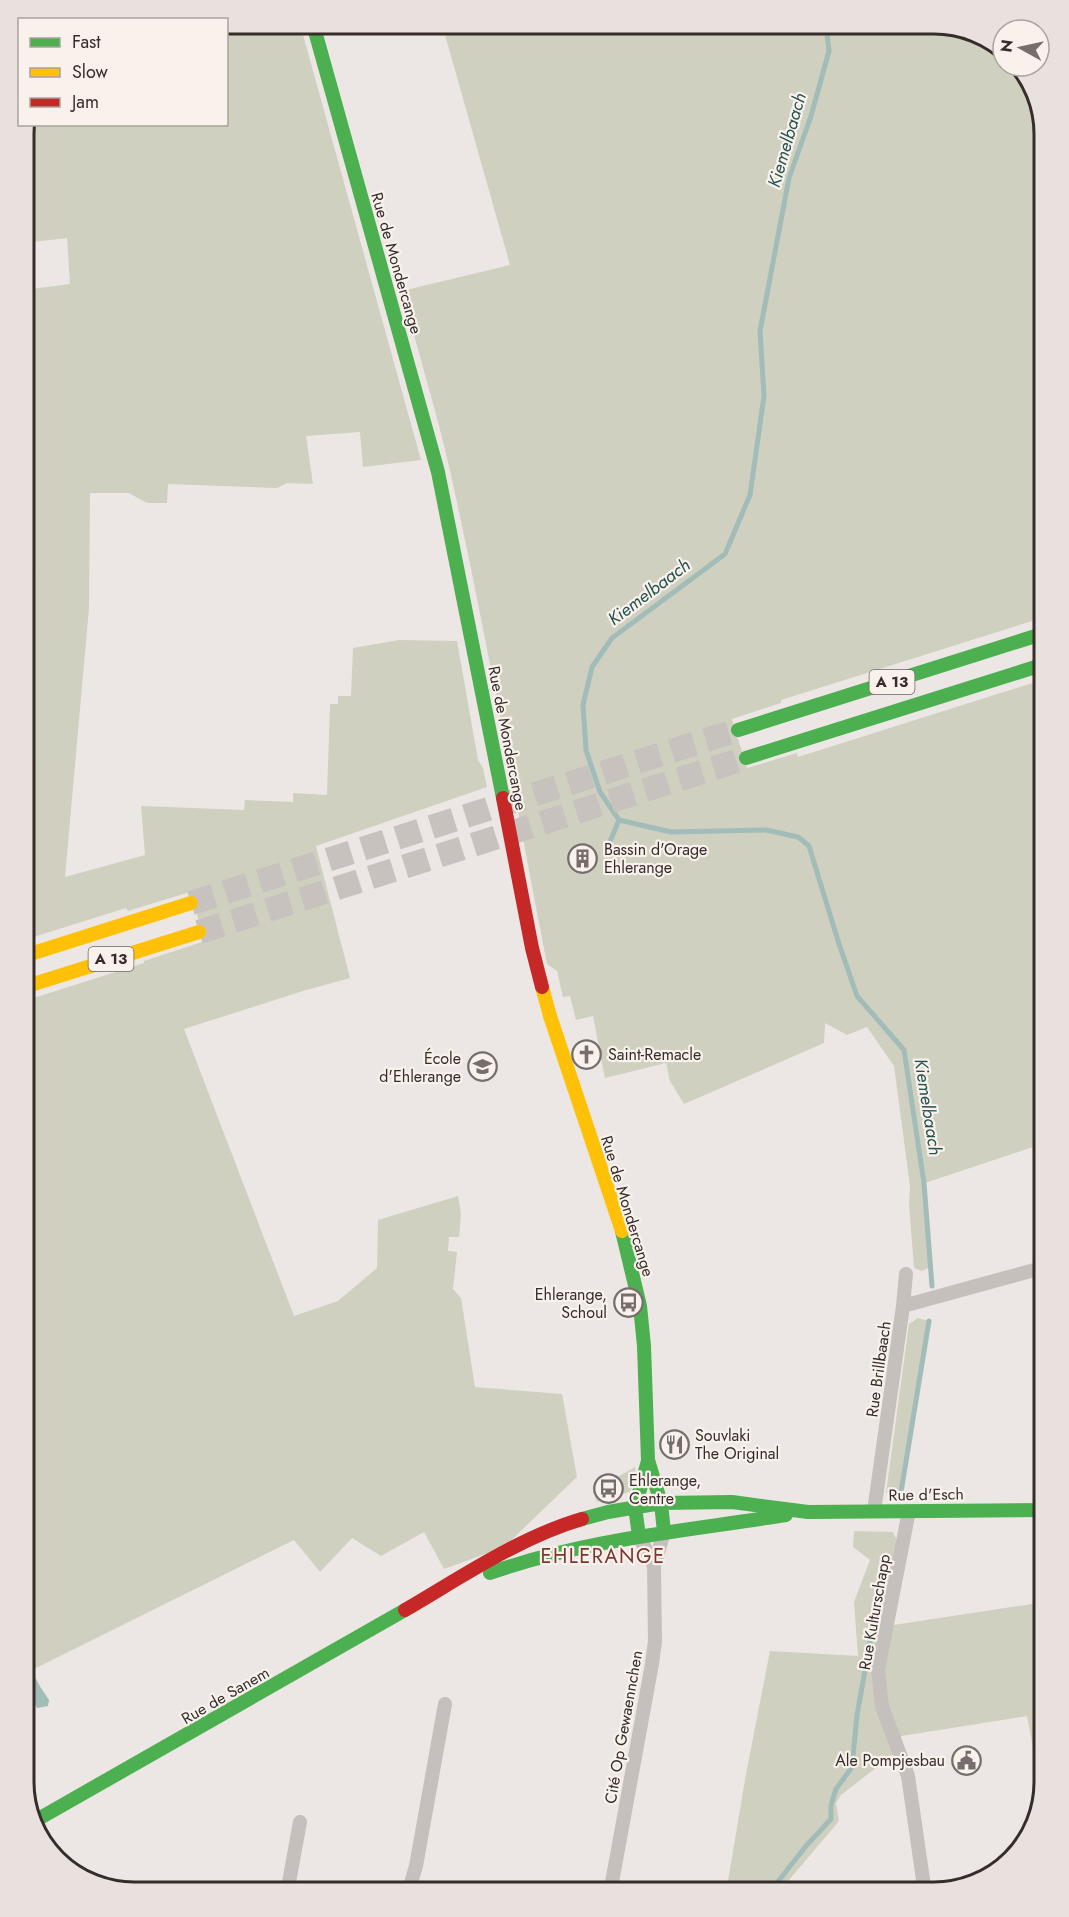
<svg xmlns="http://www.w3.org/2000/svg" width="1069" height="1917" font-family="Jost,sans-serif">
  <rect width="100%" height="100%" fill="#ece7e4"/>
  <!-- green -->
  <path fill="#cfd0bf" d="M227,24h73l121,436 -58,7 -3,-35 -54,4 7,48 -26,-1 -10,5 -109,-4 -1,19h-20l-18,-10h-39l-1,115 -24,269 80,-22 -4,-49 103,4 1,-10 48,2v-9l34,2 3,-91h8v-8h13l2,-48 46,-8 58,1 21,119 5,8 4,19 -171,59 34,132 -47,13 -119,38 110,287 44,-15 39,-33 1,-48 80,-24 3,18 -2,23h-10l-1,14 9,1 -4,37 8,9 14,89 87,7 15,83 -73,70 -60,22 -20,-37 -43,24 -29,-18 -32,34 -26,-32 -260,129 -10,1v-669l120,-38v-2l61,-20 -15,-49 -62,19 -2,-3 -102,32v-650l46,-6 -3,-46 -43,5v-115l2,-4h200z
    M442,24h500l54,19 7,8v15h13l18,20 11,49v482l-264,83v3l-49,16 15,49 50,-15 1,4 247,-78v464l-120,40 5,84 -8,4 -8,-3 -5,-64 1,-18 -16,-120 -27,-39 -20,8 -22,-12 -1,20 -140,61 -14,-23 -4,-18 -61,15 -12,-62 -17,4 -6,-24 -7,1 -6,-26 -10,-7c-32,-163 -60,-327 -96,-489 -14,-62 -33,-123 -49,-184l108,-26z
    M918,1318l11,3 -28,171 -15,1 23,-169z
    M635,1467l1,17 -7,8 -32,10 -4,-11z
    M854,1531l39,1 8,17 -14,77 158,-24v170l-7,2 -11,-58 -132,21 4,13 -58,45 -5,8 3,18 -61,72h-52l20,-119 24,-123 88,5 -4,-54 16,-42 -17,-13z"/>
  <!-- water -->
  <path fill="#a2bcb9" d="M35,1677l6,11 8,12 -1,6 -11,2 -2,-4 -10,1 -1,-2v-25z"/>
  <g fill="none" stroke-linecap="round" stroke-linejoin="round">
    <!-- stream -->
    <path stroke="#a2bcb9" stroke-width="5" d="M826,24l3,27 -18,65 -22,62 -29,153 4,65 -14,99 -25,59 -113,84 -20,29 -9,38 3,45 14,42 19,28 52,12 95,-2 32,7 11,9 30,98 18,52 47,54 20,133 8,103
      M609,844l10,-24
      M901,1492l28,-171
      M769,1893l37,-47 25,-27v-14l5,-16 16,-22 5,-52 28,-156"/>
    <!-- highway-tunnel -->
    <path stroke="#c8c2bf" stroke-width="24" stroke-dasharray="24 12" stroke-linecap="butt" d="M191,903l547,-173
      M199,932l547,-174"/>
    <!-- street -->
    <path stroke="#c6c0bc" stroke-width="14" d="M903,1306l3,-32
      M874,1511l29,-205 142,-39
      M909,1511l-31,159 4,36 26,70 17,117
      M639,1536l15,30
      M287,1893l13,-71
      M408,1893l8,-27 29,-162
      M610,1893l42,-229 3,-23 -1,-75 10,-34"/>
    <!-- fast -->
    <path stroke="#4caf50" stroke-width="14" d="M313,24l125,448 65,326
      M738,730l307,-97
      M746,758l299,-94
      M622,1231l18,75 4,40 4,114 13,43 3,29
      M582,1519l26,-7 53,-9 71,-1 76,10 237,-2
      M639,1536l-4,-29 13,-46
      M490,1573c97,-34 195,-42 296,-58
      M33,1822l372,-212"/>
    <!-- slow -->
    <path stroke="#ffc107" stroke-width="14" d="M24,956l167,-53
      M24,987l175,-55
      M542,987l8,29 72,215"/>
    <!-- jam -->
    <path stroke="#c62828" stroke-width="14" d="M503,798l29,150 10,39
      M405,1610c55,-32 115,-73 177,-91"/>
  </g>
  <!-- icons -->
  <defs>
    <symbol id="building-ring" viewBox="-11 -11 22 22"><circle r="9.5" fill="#f8f1ec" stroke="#766e6c" stroke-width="1.5"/><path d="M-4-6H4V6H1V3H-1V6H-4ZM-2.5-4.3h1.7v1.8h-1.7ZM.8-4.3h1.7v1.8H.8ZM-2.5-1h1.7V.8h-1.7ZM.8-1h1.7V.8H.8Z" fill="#766e6c"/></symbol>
    <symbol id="church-ring" viewBox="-11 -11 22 22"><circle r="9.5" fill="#f8f1ec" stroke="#766e6c" stroke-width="1.5"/><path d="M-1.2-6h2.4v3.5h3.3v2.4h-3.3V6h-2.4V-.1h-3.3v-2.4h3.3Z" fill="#766e6c"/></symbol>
    <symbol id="school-ring" viewBox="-11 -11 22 22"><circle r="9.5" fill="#f8f1ec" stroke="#766e6c" stroke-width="1.5"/><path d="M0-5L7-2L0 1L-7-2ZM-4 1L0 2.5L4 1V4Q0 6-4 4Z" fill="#766e6c"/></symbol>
    <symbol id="bus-ring" viewBox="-11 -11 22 22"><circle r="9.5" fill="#f8f1ec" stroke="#766e6c" stroke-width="1.5"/><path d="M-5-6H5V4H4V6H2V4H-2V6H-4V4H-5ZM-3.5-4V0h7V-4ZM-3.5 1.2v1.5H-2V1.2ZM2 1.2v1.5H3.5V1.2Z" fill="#766e6c"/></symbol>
    <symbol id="restaurant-ring" viewBox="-11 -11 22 22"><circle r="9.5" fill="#f8f1ec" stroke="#766e6c" stroke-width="1.5"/><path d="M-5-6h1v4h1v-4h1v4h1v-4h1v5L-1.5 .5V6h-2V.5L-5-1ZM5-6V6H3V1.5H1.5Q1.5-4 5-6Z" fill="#766e6c"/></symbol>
    <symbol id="civic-ring" viewBox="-11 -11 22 22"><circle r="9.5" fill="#f8f1ec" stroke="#766e6c" stroke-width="1.5"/><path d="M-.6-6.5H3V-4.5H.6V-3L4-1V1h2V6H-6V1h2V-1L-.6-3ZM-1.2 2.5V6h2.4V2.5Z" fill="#766e6c"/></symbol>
  </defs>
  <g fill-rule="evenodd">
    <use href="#building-ring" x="566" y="842" width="33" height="33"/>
    <use href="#church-ring" x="570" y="1038" width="33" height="33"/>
    <use href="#school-ring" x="466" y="1050" width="33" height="33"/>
    <use href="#bus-ring" x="612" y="1286" width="33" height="33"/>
    <use href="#restaurant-ring" x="658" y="1428" width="33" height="33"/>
    <use href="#bus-ring" x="592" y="1472" width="33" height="33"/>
    <use href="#civic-ring" x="950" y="1744" width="33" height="33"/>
  </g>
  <g text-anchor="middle" stroke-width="4.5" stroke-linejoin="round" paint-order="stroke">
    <!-- shield labels -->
    <g fill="#f8f1ec" stroke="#706865" stroke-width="1.5">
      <rect x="869.5" y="670" width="45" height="24" rx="4.5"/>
      <rect x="88.5" y="947" width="45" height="24" rx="4.5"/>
    </g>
    <g font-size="15" font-weight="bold" fill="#362d2b">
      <text x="892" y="687">A 13</text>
      <text x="111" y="964">A 13</text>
    </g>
    <!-- street labels -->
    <g font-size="16" fill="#362d2b" stroke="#f8f1ec">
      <text transform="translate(397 263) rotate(74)" y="6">Rue de Mondercange</text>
      <text transform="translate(508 738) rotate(79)" y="6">Rue de Mondercange</text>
      <text transform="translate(628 1206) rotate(73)" y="6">Rue de Mondercange</text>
      <text transform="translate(878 1369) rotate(-82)" y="6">Rue Brillbaach</text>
      <text transform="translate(926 1494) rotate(-1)" y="6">Rue d'Esch</text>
      <text transform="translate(874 1612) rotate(-80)" y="6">Rue Kulturschapp</text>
      <text transform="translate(225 1695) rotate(-30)" y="6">Rue de Sanem</text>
      <text transform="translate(623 1727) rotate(-80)" y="6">Cité Op Gewaennchen</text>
    </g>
    <!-- poi labels -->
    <g font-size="16" fill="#362d2b" stroke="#f8f1ec" text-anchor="start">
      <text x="604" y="855">Bassin d'Orage<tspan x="604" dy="18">Ehlerange</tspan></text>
      <text x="608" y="1060">Saint-Remacle</text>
      <text x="461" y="1064" text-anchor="end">École<tspan x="461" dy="18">d'Ehlerange</tspan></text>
      <text x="607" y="1300" text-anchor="end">Ehlerange,<tspan x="607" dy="18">Schoul</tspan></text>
      <text x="695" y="1441">Souvlaki<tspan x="695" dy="18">The Original</tspan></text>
      <text x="629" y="1486">Ehlerange,<tspan x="629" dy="18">Centre</tspan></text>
      <text x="945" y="1766" text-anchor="end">Ale Pompjesbau</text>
    </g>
    <!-- water labels -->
    <g font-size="18" font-style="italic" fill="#255350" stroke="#f8f1ec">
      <text transform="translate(787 140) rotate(-74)" y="6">Kiemelbaach</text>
      <text transform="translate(649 592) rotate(-37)" y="6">Kiemelbaach</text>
      <text transform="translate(928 1107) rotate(81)" y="6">Kiemelbaach</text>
    </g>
    <!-- quarter labels -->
    <g font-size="20" letter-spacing="1.5" fill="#7b372d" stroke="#f8f1ec">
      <text x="603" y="1563">EHLERANGE</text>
    </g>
  </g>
  <!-- crop -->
  <path d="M0 0H1069V1917H0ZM134 34H934A100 100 0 0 1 1034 134V1782A100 100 0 0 1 934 1882H134A100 100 0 0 1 34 1782V134A100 100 0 0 1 134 34Z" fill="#e8e1dd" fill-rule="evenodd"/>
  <path fill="none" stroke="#362d2b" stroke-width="3" d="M134 34H934A100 100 0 0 1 1034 134V1782A100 100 0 0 1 934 1882H134A100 100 0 0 1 34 1782V134A100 100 0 0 1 134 34Z"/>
  <!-- legend -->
  <rect x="18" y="18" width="210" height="108" fill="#f8f1ec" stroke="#aaa39f" stroke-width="1.5"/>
  <rect x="30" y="38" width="30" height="9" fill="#4caf50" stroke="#aaa39f" stroke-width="1.5"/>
  <text x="72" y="48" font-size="18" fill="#362d2b">Fast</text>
  <rect x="30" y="68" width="30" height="9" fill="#ffc107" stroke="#aaa39f" stroke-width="1.5"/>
  <text x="72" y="78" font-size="18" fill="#362d2b">Slow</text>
  <rect x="30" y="98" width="30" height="9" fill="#c62828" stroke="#aaa39f" stroke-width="1.5"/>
  <text x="72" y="108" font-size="18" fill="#362d2b">Jam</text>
  <!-- north arrow -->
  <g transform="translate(1021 48) rotate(278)"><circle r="28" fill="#f8f1ec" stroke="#aaa39f" stroke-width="1.5"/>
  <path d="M0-4.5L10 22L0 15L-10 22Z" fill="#766e6c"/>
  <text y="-9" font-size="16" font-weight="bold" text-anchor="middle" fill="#362d2b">N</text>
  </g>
</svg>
